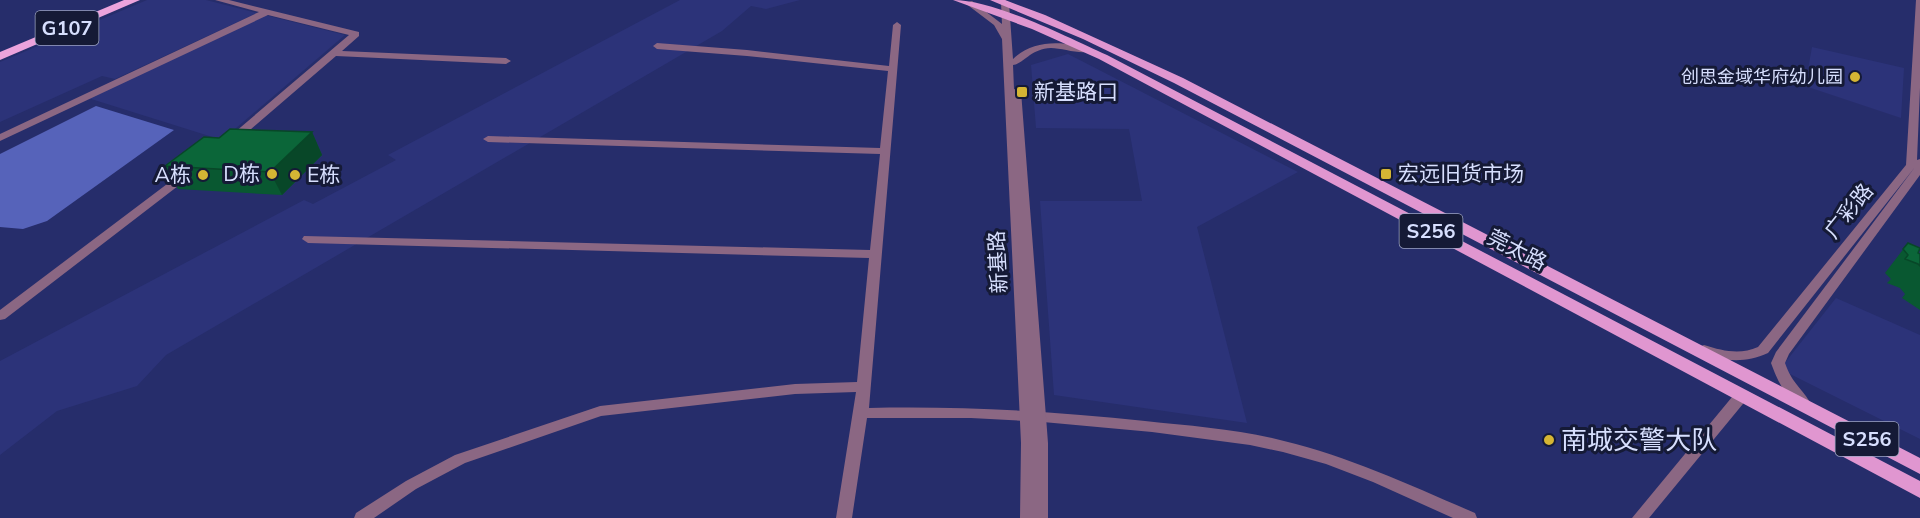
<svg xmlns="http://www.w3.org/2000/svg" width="1920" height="518" font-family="Mulish,'Noto Sans SC',sans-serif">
  <rect width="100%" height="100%" fill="#262d6b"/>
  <!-- built -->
  <path fill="#2c3379" d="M147,0h59l51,13 -142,66 -13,-3 -102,46v-60z
    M680,0h120l-34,9 -15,-3 -29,25 -556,324 -29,31 -80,25 -57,44v-94l304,-161 9,4 83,-44 -8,-5z
    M265,15l80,20 -123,105 -134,-42z
    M1812,47l92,21 -3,50 -96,-32z
    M1068,54l230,118 -101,55 50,196 -193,-28 -14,-194h102l-13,-72 -93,-1 -5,-63z
    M1836,298l84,37v104l-140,-70z"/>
  <!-- water -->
  <path fill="#5663ba" d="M96,106l78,24 -127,91 -24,8 -23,-2v-73z"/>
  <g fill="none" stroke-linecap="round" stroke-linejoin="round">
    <!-- minor -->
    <path fill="#8b6783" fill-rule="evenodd" d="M215,0h14l130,32v4l-17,15 164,7 5,3 -5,3 -170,-8 -100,86h-8l-1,-2 1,-2 121,-103 -81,-20 -268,126v-7l259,-122z
      M1916,0h4v88l-3,72 3,-1v16l-131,179 -4,9c7,20 15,23 25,39l-2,4c-18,5 -32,-29 -37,-43l5,-11 139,-185 -147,186c-24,11 -45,8 -69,0l-2,-3 2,-3 5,-2c19,6 36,10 54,2l148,-182z
      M897,22l4,3 -32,383c92,-2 184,3 276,13 46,5 94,8 139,20 66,16 128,45 191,72l2,5h-24l-80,-36 -47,-18 -43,-12 -33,-7 -98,-13 -109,-10 -72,-4h-104l-15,100h-16l20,-126 -61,2 -194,22 -136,47 -49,26 -42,29h-20l2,-5 50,-32 49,-26 145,-49 195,-22 62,-2 12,-124 -561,-15 -6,-4 2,-3 566,14 10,-96 -392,-12 -5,-3 5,-3 392,12 8,-77 -141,-15 -90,-7 -4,-3 4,-3 90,7 142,16 4,-41z
      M187,171l5,3 -1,2 -186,143 -5,1v-10l183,-138z
      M1742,390l5,1 2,4 -2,4 -98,119h-17l105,-127z"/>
    <!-- tertiary -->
    <path fill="#8b6783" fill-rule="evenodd" d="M1005,0l4,3 4,56c17,-16 38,-18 62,-14 6,1 12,2 18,5 -10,6 -30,-2 -42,-2 -21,1 -26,15 -38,17l1,24 7,2 27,352v75h-28l1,-75 -19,-404 -8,-14 -29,-22 7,-2 30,23 -1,-21z"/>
    <!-- primary -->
    <path fill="#e096d0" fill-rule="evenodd" d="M953,0c42,0 114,37 154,55l813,426v17l-821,-439 -67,-30z
      M990,0h15l40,15 138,63 737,380v16l-746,-391 -91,-44z"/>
    <!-- trunk -->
    <path fill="#eca3dc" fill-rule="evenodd" d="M124,0h16l-140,60v-8z"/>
  </g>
  <!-- wall -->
  <path fill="#095831" d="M312,132l10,23 -40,40 -104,-6 -13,-23z
    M1908,243l10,10 2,1v56l-18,-12 3,-4 -5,-6 -13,-5 4,-4 -6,-6z"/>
  <!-- shaded-wall -->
  <path fill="#084728" d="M312,132l10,23 -40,40 -12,-23z"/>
  <!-- building -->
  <path fill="#0b6639" stroke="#084728" stroke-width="1.5" d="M230,129l82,3 -42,40 -105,-6 39,-29 15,1z
    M1908,243l12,5 -2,5 2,1v12l-2,-2 -13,-5 3,-4 -5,-6z"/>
  <!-- markers -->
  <g fill="#d5b534" stroke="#151a36" stroke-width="2">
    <circle cx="1855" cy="77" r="6"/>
    <rect x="1016" y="86" width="12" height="12" rx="3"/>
    <circle cx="272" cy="174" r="6"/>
    <rect x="1380" y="168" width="12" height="12" rx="3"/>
    <circle cx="203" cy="175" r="6"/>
    <circle cx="295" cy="175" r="6"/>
    <circle cx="1549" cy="440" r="6"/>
  </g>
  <g text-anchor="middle" stroke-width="6" stroke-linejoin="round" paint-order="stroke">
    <!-- far-poi labels -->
    <g font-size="18" fill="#d7dffe" stroke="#151a36" text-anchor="end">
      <text x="1843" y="83">创思金域华府幼儿园</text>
    </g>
    <!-- shield labels -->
    <g fill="#151a36" stroke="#9da4c2" stroke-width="1.5">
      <rect x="35.5" y="11" width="63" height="34" rx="4.5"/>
      <rect x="1399.5" y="214" width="63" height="34" rx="4.5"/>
      <rect x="1835.5" y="422" width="63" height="34" rx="4.5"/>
    </g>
    <g font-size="20" font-weight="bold" fill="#d7dffe">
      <text x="67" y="35">G107</text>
      <text x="1431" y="238">S256</text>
      <text x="1867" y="446">S256</text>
    </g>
    <!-- poi labels -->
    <g font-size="21" fill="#d7dffe" stroke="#151a36" text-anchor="start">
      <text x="1034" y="99">新基路口</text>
      <text x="260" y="181" text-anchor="end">D栋</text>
      <text x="1398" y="181">宏远旧货市场</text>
      <text x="191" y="182" text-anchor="end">A栋</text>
      <text x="307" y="182">E栋</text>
    </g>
    <!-- street labels -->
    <g font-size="21" fill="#d7dffe" stroke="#151a36">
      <text transform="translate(1849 211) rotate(-51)" y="7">广彩路</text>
      <text transform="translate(1517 250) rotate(27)" y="7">莞太路</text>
      <text transform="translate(998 262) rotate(-93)" y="7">新基路</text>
    </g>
    <!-- near-poi labels -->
    <g font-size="26" fill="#d7dffe" stroke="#151a36" text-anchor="start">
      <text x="1561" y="449">南城交警大队</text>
    </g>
  </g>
</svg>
